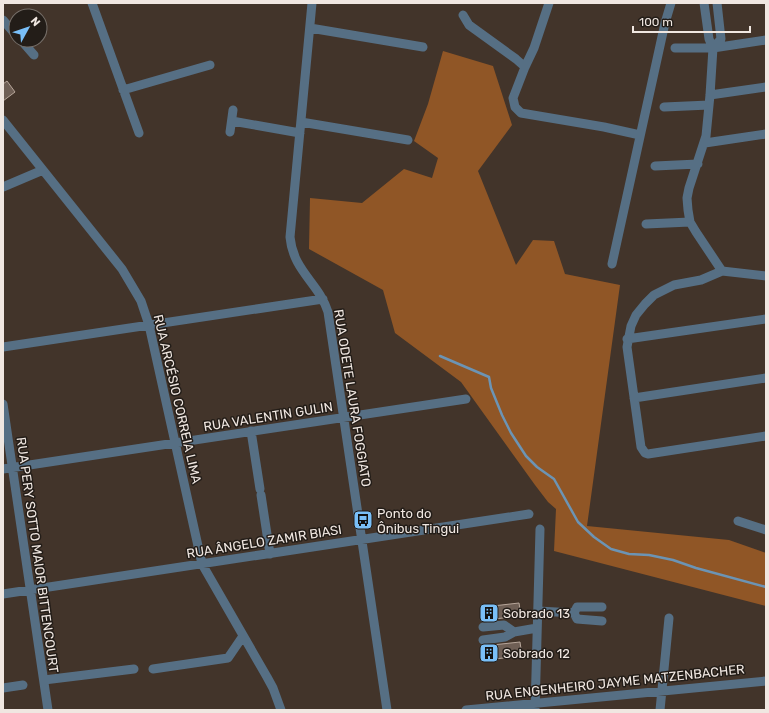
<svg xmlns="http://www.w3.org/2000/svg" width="769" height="713" font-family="Rubik,sans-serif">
  <rect width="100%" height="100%" fill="#42342a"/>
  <!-- forest -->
  <path fill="#905626" d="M443,51l50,15 19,59 -34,46 38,94 17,-25 21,1 11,33 55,11 -33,241 142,14 37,13v53l-212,-55 2,-42 -8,-7 -13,-17 -74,-103 -66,-49 -12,-43 -74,-41 1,-51 52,5 42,-34 28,9 6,-20 -24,-17 14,-37z"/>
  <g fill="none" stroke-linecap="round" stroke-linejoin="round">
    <!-- stream -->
    <path stroke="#6c94b4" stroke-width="2.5" d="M440,356l49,21 2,11 11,27 9,18 15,23 11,11 17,12 24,43 16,15 17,12 18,5 20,1 24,5 23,8 70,19"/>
  </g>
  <!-- building -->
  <path fill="#6f5f55" stroke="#b7a69a" d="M7,81l8,11 -12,9v-17z
    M519,603l2,13 -36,4 -1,-13z
    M520,642l2,14 -37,4 -2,-14z"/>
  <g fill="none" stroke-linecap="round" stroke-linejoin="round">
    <!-- minor -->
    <path stroke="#566f84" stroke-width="9" d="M92,3l47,130
      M312,3l-22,234c3,34 29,46 38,75l59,398
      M704,3l5,36 4,9 -3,47 -4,41 -17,52 -2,10 1,12 2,12 6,10 26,39
      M463,15l6,10 47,34 9,8 -12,31 2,9 6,6 83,14 36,8
      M3,20l13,15
      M310,28l113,19
      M21,40l13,15
      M675,48h38l53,-8
      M713,48l8,-9 -4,-36
      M525,67l9,-19 15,-45
      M123,90l87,-25
      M710,95l56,-8
      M664,107l45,-2
      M3,120l119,149 19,32 8,24 53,239 65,113 6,11 8,22
      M232,121l68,12
      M301,122l107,18
      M230,132l3,-22
      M705,143l61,-9
      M655,166l43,-2
      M3,187l40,-17
      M646,224l44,-2
      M612,264l53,-241 6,-20
      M766,276l-44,-5 -21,9 -27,5 -20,10 -9,9 -9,11 -5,11 -4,21 14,100 4,6 3,1 118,-18
      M627,339l139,-20
      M3,347l320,-48
      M634,398l132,-20
      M3,404l45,306
      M251,431l9,58
      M3,469l463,-70
      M261,495l9,59
      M738,521l28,9
      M3,594l526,-80
      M538,611l36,2
      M602,621l-25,-2 -3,-6 3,-6h25
      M483,627l21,-2 10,7 -9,5 -22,3
      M514,632l23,-4
      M153,669l75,-11 15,-22
      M44,680l90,-11
      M3,688l20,-3
      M466,710l300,-29
      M535,710l5,-181
      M660,710l9,-92"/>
  </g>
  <!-- icons -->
  <defs>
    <symbol id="bus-square" viewBox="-11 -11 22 22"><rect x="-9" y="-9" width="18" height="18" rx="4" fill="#79bff8" stroke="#231d18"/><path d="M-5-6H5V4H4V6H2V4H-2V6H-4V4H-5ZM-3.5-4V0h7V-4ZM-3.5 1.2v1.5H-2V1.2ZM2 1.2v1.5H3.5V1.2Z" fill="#111"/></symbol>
    <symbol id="building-square" viewBox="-11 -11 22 22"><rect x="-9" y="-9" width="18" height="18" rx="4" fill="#79bff8" stroke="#231d18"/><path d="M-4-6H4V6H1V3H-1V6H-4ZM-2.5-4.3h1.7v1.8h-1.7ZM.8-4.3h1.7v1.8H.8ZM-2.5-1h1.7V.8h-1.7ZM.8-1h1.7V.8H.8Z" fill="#111"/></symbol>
  </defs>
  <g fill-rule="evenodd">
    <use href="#bus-square" x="352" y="509" width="22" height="22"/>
    <use href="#building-square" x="478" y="602" width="22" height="22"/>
    <use href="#building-square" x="478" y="642" width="22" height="22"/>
  </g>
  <g text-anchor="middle" stroke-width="3" stroke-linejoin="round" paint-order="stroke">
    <!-- street labels -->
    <g font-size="13" fill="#f0e7e1" stroke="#231d18">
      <text transform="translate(353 398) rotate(81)" y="5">RUA ODETE LAURA FOGGIATO</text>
      <text transform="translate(178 399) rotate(77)" y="5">RUA ARCÉSIO CORREIA LIMA</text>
      <text transform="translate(268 416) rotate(-9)" y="5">RUA VALENTIN GULIN</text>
      <text transform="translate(264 541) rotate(-9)" y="5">RUA ÂNGELO ZAMIR BIASI</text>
      <text transform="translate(38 555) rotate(82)" y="5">RUA PERY SOTTO MAIOR BITTENCOURT</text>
      <text transform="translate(615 682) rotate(-6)" y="5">RUA ENGENHEIRO JAYME MATZENBACHER</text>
    </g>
    <!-- poi labels -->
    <g font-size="13" fill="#f0e7e1" stroke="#231d18" text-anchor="start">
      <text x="377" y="518">Ponto do<tspan x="377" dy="15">Ônibus Tingui</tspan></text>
      <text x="503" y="618">Sobrado 13</text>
      <text x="503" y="658">Sobrado 12</text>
    </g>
  </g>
  <!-- border -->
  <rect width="769" height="713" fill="none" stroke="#f0e7e1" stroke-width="8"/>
  <!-- north arrow -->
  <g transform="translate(28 28) rotate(50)"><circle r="19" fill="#231d18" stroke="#756e68"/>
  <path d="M0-3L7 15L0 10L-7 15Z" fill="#79bff8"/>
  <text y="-6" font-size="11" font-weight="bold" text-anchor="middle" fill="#f0e7e1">N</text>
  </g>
  <!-- scale -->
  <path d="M633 26v6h117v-6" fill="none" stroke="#f0e7e1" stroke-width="2"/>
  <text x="639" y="26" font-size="12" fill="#f0e7e1" stroke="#231d18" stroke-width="3" paint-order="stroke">100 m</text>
</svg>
